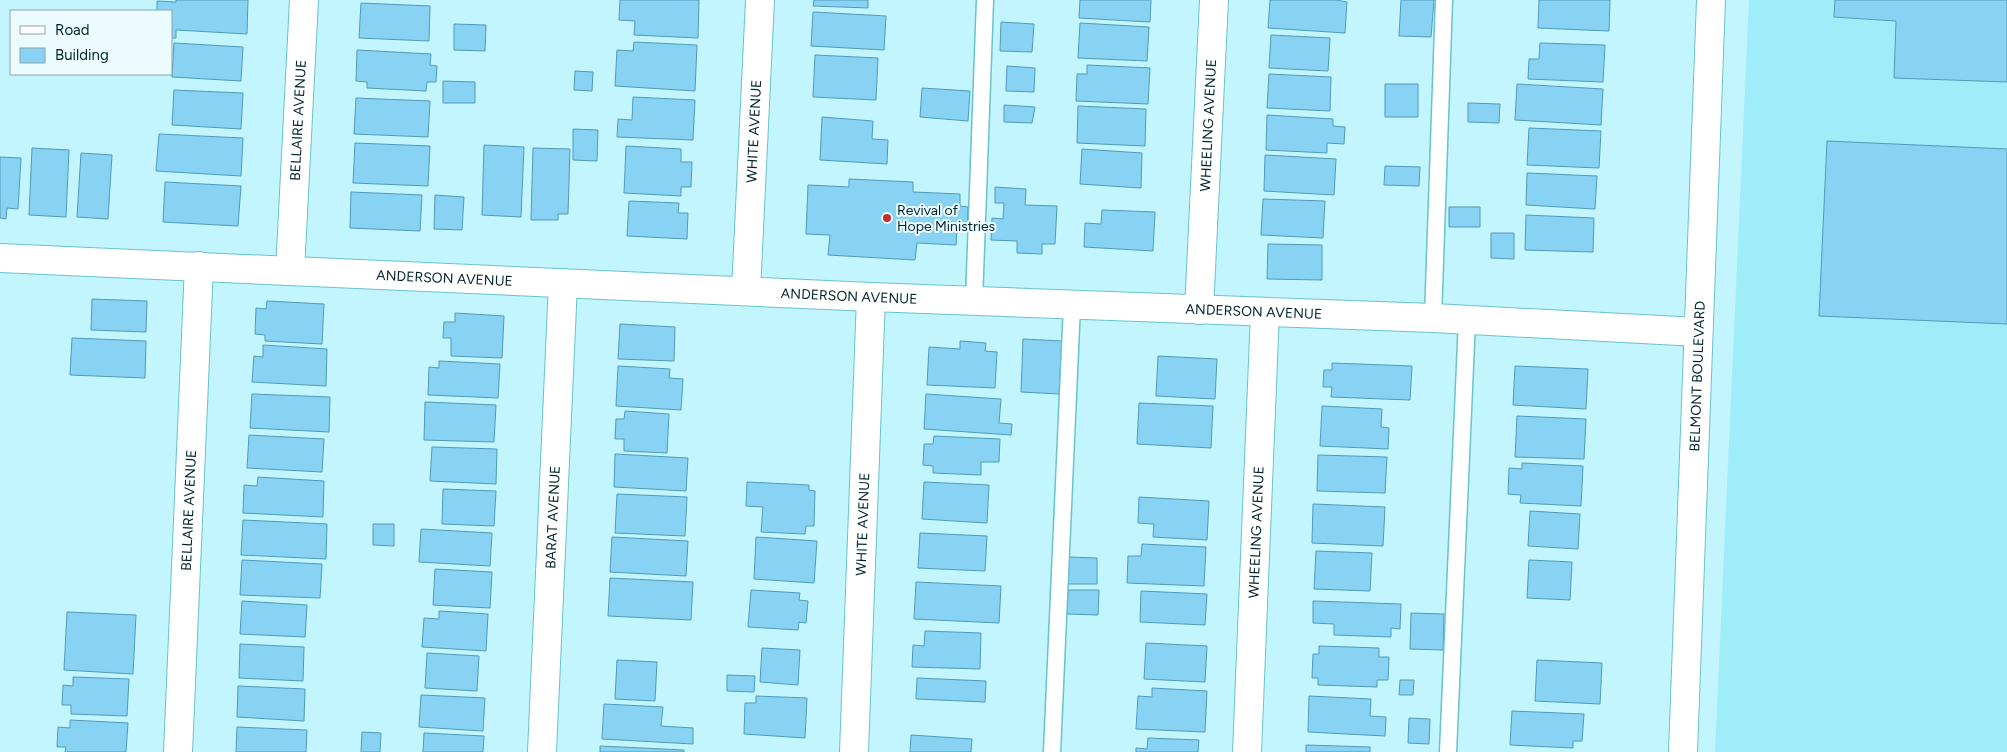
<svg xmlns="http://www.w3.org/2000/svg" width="2007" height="752" font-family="Figtree,sans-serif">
  <rect width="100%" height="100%" fill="#c2f5fd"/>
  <!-- built -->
  <path fill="#9fedf9" d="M1749,0h258v752h-292z"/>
  <!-- building -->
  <path fill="#88d3f4" stroke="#509bba" d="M176,0h72l-1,34 -71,-4v8h-5v-27h-14v-10l19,1z
    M620,0h79l-1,38 -64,-3 1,-14 -16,-1z
    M814,0h54v8l-55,-2z
    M1080,0h71l-1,22 -71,-4z
    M1270,0h66l11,2 -2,31 -77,-5z
    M1401,0h33l-3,37 -32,-1z
    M1539,0h71l-1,31 -71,-3z
    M1835,0h172v82l-113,-4 2,-57 -62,-4z
    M361,3l69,3 -1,35 -70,-3z
    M813,12l73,4 -2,34 -73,-4z
    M1001,22l33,2 -2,28 -32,-1z
    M1080,23l69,4 -2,34 -69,-3z
    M454,24l32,1 -1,26 -31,-1z
    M1271,35l59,3 -2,33 -59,-3z
    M634,42l63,3 -2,46 -80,-5 2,-36 16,1z
    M174,43l69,4 -2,34 -69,-4z
    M1540,43l65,2 -2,37 -75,-3 1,-20h10z
    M357,50l74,4 -1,11 7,1 -1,16h-9l-1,9 -59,-3v-6l-11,-1z
    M815,55l63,3 -2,42 -63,-3z
    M1087,65l63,3 -2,36 -72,-3 1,-27h10z
    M1007,66l28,2 -1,24 -28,-1z
    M575,71l18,1 -1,19 -18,-1z
    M1269,74l62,3 -1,34 -63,-3z
    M443,81l32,1v21h-32z
    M1385,84h33v33h-33z
    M1517,84l86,5 -2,36 -86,-5z
    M922,88l48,3 -2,30 -48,-4z
    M174,90l69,3 -2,36 -69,-4z
    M633,97l62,3 -2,40 -76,-3 1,-18 14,1z
    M356,98l74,3 -2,36 -74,-3z
    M1468,103l32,1 -1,19 -31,-1z
    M1004,105l31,2 -3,16 -28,-1z
    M1078,106l68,3 -1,37 -68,-3z
    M1267,115l66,4v7l12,1 -1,17 -17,-1v10l-61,-3z
    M822,117l51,4 -1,18 16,1 -1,24 -67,-4z
    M1529,128l72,3 -2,37 -72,-3z
    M573,129l25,1 -1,31 -24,-1z
    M159,134l84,4 -2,38 -85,-5z
    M1827,141l180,8v175l-188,-8z
    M355,143l75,3 -2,40 -75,-3z
    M484,145l40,2 -3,70 -39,-2z
    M626,146l55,3v13h11l-1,25h-10v9l-57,-3z
    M32,148l37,2 -3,67 -37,-2z
    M533,148l37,1 -2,65h-10v6h-27z
    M1082,149l60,4 -1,35 -61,-4z
    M81,153l31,2 -4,64 -31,-2z
    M1265,155l71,4 -2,36 -70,-4z
    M0,157l21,1 -3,51 -11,-1 -1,11 -6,-1z
    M1385,166l35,1 -1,19 -35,-1z
    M1527,173l70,3 -2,33 -69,-4z
    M849,179l64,3v10l47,2v12l8,1 -1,23 -10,-1 -1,16 -39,-2 -2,17 -87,-5 2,-20 -24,-1 2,-49 41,2z
    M165,182l76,4 -3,40 -75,-4z
    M995,187l31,2 -1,16 32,1 -2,38h-13v10l-25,-1v-12l-26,-1 1,-22 11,1 1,-16h-9z
    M351,192l71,3 -2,36 -70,-3z
    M435,195l29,2 -2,33 -28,-1z
    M1263,199l62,2 -2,37 -62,-3z
    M629,201l50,2 -1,10h10l-1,26 -60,-3z
    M1449,207h31v20h-31z
    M1102,210l53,2 -2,39 -69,-4 1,-24 16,1z
    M1526,215l68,3 -1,34 -68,-2z
    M1491,233h23v26l-23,-1z
    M1268,244l54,1v35l-55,-1z
    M92,299l55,2 -1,31 -55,-2z
    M267,301l57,3 -2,40 -57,-3v-6l-10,-1 1,-26 10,1z
    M455,313l49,3 -2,42 -51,-2v-18h-8l1,-16h11z
    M620,324l55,3 -1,34 -56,-2z
    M72,338l74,3 -1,37 -75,-3z
    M1023,339l39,2 -3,53 -38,-2z
    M960,341l26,2 -1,8 12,1 -2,36 -68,-3 2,-38 31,2z
    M263,345l64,4 -1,37 -74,-4 2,-26 9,1z
    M1158,356l59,3 -2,40 -59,-3z
    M439,361l61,3 -2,34 -70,-3 1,-28 10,1z
    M1332,363l80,3 -2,34 -79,-3 1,-10h-9l1,-17h8z
    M618,366l52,3 -1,9 14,1 -2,31 -65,-4z
    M1515,366l73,3 -2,40 -73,-4z
    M252,394l78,3 -1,35 -79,-4z
    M926,394l75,5 -2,24 13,1 -1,11 -87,-6z
    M425,402l71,3 -2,37 -70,-2z
    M1139,403l74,3 -2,42 -74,-4z
    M1322,406l60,3 -1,18 8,1 -1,21 -68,-3z
    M625,411l44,3 -2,39 -43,-2v-12h-9l1,-20h8z
    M1517,416l69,3 -2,40 -69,-2z
    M249,435l75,4 -2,33 -75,-4z
    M934,436l66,3 -1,23h-18v13l-48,-2v-7l-10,-1 1,-21h9z
    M432,447l65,2 -1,35 -66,-3z
    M615,454l73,4 -2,33 -72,-4z
    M1318,455l69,2 -2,36 -68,-2z
    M1522,463l61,3 -2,40 -61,-3 1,-8 -13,-1 1,-26 13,1z
    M258,477l66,4 -1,36 -80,-4 1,-28 13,1z
    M747,482l62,3v5l6,1 -1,35h-8l-1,8 -44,-2 2,-25 -17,-1z
    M924,482l65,3 -2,38 -65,-4z
    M443,489l53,2 -2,35 -52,-2z
    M617,494l70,3 -2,39 -70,-3z
    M1139,497l70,4 -2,39 -54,-3 1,-13 -16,-1z
    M1313,504l72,3 -2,39 -71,-3z
    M1530,511l50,3 -2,35 -50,-3z
    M243,520l84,4 -1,35 -85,-4z
    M373,524h21v22l-21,-1z
    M421,529l71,4 -2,33 -71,-4z
    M920,533l67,3 -2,35 -67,-3z
    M612,537l76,4 -2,35 -76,-4z
    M756,537l61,4 -3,42 -60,-4z
    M1142,544l64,3 -2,39 -77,-3 1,-27h13z
    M1316,551l56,2 -2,38 -56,-2z
    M1069,557l28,1v26h-29z
    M242,560l80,4 -2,34 -80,-3z
    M1529,560l43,2 -2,38 -43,-2z
    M435,569l57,3 -2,36 -57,-3z
    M610,578l83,4 -2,38 -83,-4z
    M916,582l85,4 -2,37 -85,-4z
    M751,590l49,3 -1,7 9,1 -2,22 -7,-1 -1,8 -50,-3z
    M1068,590h31l-1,25 -31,-1z
    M1141,591l66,3 -2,31 -65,-3z
    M242,601l65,4 -2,32 -65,-3z
    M1313,601l88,3 -1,25 -9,-1v9l-57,-2v-11l-21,-1z
    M439,611l49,3 -2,37 -64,-4 2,-29 15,1z
    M67,612l69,3 -3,59 -69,-4z
    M1411,613l33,1 -1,36 -33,-1z
    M925,631l56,2 -1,36 -68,-2 1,-22 11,1z
    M1146,643l61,3 -2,36 -61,-3z
    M240,644l64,3 -1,34 -64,-3z
    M1319,646l60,2v9h10l-1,23h-11v7l-59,-2v-7h-6l1,-24h6z
    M762,648l38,2 -2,35 -38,-3z
    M427,653l52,3 -2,35 -52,-3z
    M617,660l40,2 -2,39 -40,-2z
    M1537,660l65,3 -2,41 -65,-3z
    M727,675l28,1 -1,16 -27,-1z
    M73,677l56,2 -2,37 -56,-2v-9h-9l1,-20 10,1z
    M917,678l69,3 -1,21 -69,-3z
    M1400,680h14l-1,15h-14z
    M238,686l67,3 -1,32 -67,-4z
    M1152,688l55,3 -2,41 -69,-3 2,-33 14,1z
    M421,695l64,3 -2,33 -64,-4z
    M756,696l51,2 -2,40 -61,-4 1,-31h11z
    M1309,696l62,3 -1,17 16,1 -1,19 -77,-4z
    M604,704l59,3 -2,19 32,2v16l-91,-5z
    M1512,711l72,3 -2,27h-9v7l-63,-3z
    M1409,718l21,1 -1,25 -21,-1z
    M70,720l58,3 -2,29h-61l1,-5h-9l1,-20 12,1z
    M237,727l70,3 -1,22h-70z
    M362,732l19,1 -1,19h-19z
    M424,733l60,3 -1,16h-60z
    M911,735l61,4 -1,13h-61z
    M1148,738l51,2 -1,12h-62v-4l11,1z
    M1306,745l64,2v5h-64z
    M600,746l84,4v2h-84z"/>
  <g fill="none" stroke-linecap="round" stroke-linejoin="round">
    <defs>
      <path id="service" d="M974,301l11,-301
        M1433,318l11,-318
        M1052,752l20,-447
        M1448,752l19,-432"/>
      <g id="minor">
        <path id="s1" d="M0,258l871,39 562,21 265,14"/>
        <path id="s2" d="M290,271l14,-271"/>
        <path id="s3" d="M746,291l14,-291"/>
        <path id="s4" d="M1199,310l15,-310"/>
        <path id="s5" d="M178,752l21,-486"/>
        <path id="s6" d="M542,752l21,-469"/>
        <path id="s7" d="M854,752l17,-455"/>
        <path id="s8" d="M1247,752l18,-440"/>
      </g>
      <g id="secondary">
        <path id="s9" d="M1683,752l28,-752"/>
      </g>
    </defs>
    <!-- service casing -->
    <use href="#service" stroke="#69c2cf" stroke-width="19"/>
    <!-- minor casing -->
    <use href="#minor" stroke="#69c2cf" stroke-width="30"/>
    <!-- secondary casing -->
    <use href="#secondary" stroke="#69c2cf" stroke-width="30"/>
    <!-- service -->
    <use href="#service" stroke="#fff" stroke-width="16"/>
    <!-- minor -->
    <use href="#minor" stroke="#fff" stroke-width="28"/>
    <!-- secondary -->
    <use href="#secondary" stroke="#fff" stroke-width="28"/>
  </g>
  <!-- markers -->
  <circle fill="#bf312a" stroke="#ebfbfe" stroke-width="2" cx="887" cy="218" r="5"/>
  <g text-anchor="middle" stroke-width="4" stroke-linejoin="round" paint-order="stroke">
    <!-- street labels -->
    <g font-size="14" fill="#00242a" stroke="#ebfbfe">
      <text dy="5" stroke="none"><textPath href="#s2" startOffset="151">BELLAIRE AVENUE</textPath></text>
      <text dy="5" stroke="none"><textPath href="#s4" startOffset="185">WHEELING AVENUE</textPath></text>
      <text dy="5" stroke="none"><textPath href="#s3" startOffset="160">WHITE AVENUE</textPath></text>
      <text dy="5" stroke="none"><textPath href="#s1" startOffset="445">ANDERSON AVENUE</textPath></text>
      <text dy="5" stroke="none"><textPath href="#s1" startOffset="850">ANDERSON AVENUE</textPath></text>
      <text dy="5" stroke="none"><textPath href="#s1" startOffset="1255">ANDERSON AVENUE</textPath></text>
      <text dy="5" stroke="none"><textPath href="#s9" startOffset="376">BELMONT BOULEVARD</textPath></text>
      <text dy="5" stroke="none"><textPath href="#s5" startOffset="242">BELLAIRE AVENUE</textPath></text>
      <text dy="5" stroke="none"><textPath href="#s6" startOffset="235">BARAT AVENUE</textPath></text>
      <text dy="5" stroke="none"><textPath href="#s7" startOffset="228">WHITE AVENUE</textPath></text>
      <text dy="5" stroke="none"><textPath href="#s8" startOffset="220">WHEELING AVENUE</textPath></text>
    </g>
    <!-- poi labels -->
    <g font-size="14" fill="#00242a" stroke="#ebfbfe" text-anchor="start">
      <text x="897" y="215">Revival of<tspan x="897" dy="16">Hope Ministries</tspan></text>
    </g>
  </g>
  <!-- legend -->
  <rect x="10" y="10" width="162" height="65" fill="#ebfbfe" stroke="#8da5a9"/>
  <rect x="20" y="26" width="25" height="8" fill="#ffffff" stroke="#8da5a9"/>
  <text x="55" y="35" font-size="15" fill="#00242a">Road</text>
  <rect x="20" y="48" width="25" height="15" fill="#88d3f4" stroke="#8da5a9"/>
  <text x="55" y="60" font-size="15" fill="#00242a">Building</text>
</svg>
